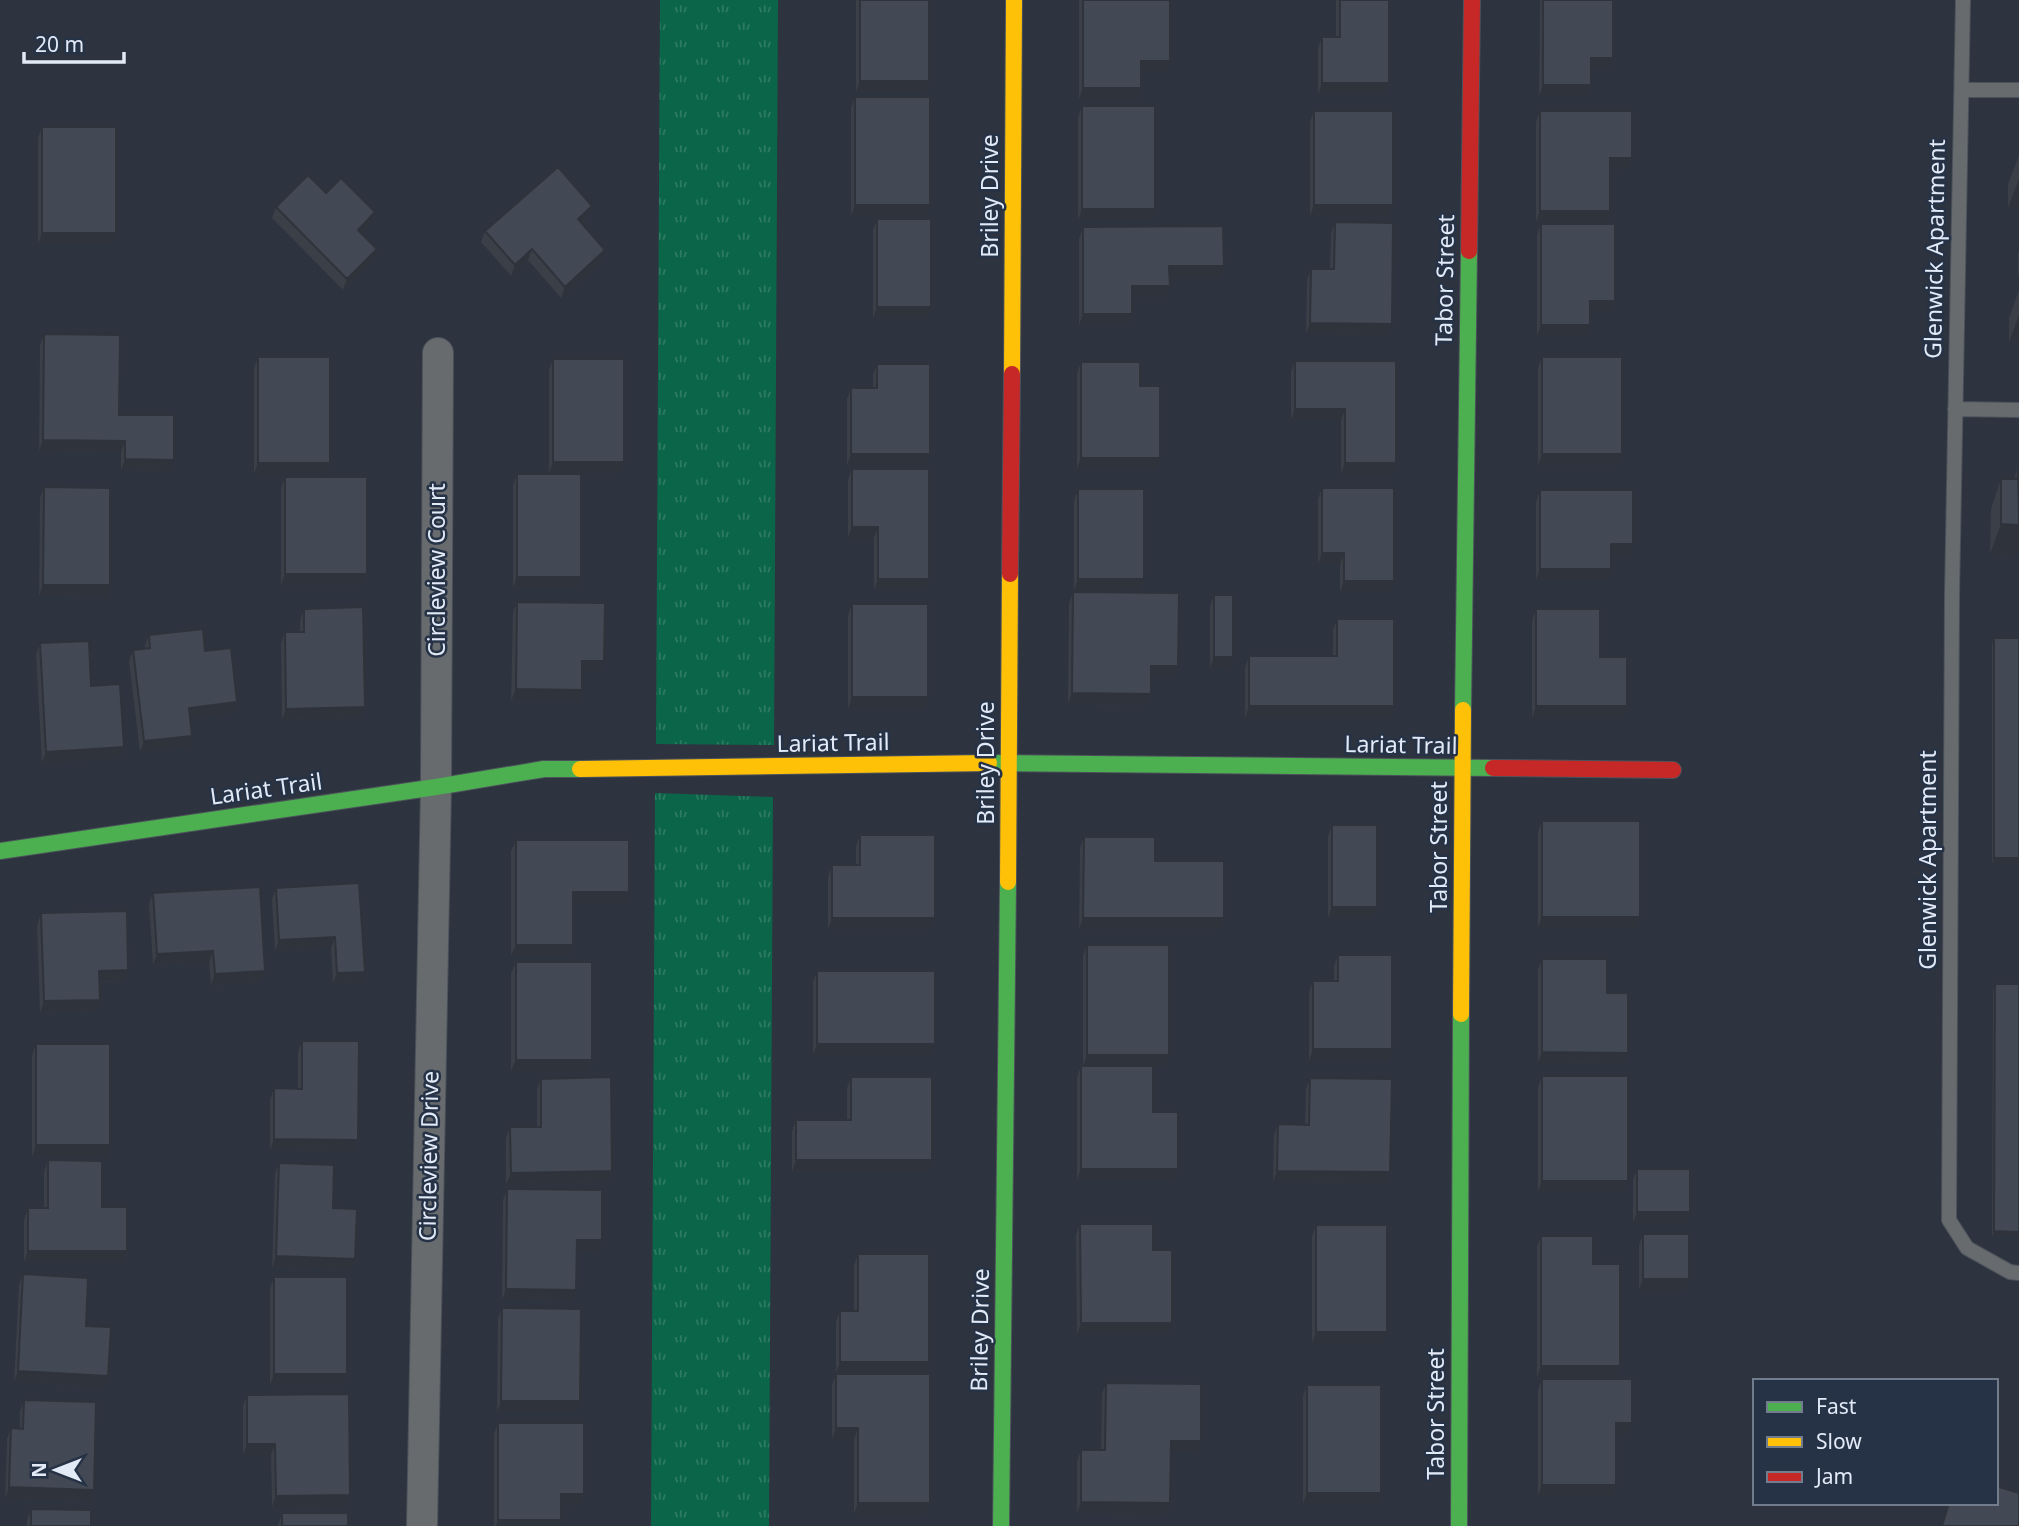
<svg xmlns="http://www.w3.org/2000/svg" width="2019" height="1526" font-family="'Noto Sans',sans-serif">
  <defs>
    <pattern id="park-tufts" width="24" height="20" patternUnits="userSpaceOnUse" patternTransform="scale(1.75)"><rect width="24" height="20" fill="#0b6548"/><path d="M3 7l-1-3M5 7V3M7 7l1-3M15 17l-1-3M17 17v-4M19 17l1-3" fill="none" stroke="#2e7b63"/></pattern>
  </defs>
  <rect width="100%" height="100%" fill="#2d343f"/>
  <!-- park -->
  <path fill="url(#park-tufts)" d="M660,0h118l-4,745 -118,-1z
    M655,793l118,4 -4,729h-118z"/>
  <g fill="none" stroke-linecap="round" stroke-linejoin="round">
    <defs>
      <path id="lane" d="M1963,0l-11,595 -3,625 18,28 43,24 9,1
        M1962,90h57
        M1955,409l64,1"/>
      <path id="street" d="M422,1526l14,-739 2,-434"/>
      <path id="fast" d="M1463,710l6,-459
        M989,763l504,5
        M0,851l436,-64 108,-18h36
        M1001,1526l7,-644
        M1459,1526l2,-512"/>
      <path id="slow" d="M1012,374l2,-374
        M580,769l409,-6
        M1008,882l2,-308
        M1461,1014l2,-304"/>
      <path id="jam" d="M1469,251l3,-251
        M1010,574l2,-200
        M1493,768l180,2"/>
    </defs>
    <!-- lane casing -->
    <use href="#lane" stroke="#4c525b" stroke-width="16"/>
    <!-- street casing -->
    <use href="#street" stroke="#4c525b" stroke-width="32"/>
    <!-- fast casing -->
    <use href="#fast" stroke="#4c525b" stroke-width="18"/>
    <!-- slow casing -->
    <use href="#slow" stroke="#4c525b" stroke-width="18"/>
    <!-- jam casing -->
    <use href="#jam" stroke="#4c525b" stroke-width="18"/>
    <!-- lane -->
    <use href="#lane" stroke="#676b6e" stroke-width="14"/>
    <!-- street -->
    <use href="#street" stroke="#676b6e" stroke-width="30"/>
    <!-- fast -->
    <use href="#fast" stroke="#4caf50" stroke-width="16"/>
    <!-- slow -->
    <use href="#slow" stroke="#ffc107" stroke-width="16"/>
    <!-- jam -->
    <use href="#jam" stroke="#c62828" stroke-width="16"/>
  </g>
  <!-- wall -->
  <path fill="#3a3f48" d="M856,0h73v81l-4,11h-69z
    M1079,0h91v61l-4,11h-25v16l-4,11h-58z
    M1336,0h53v83l-4,11h-67v-46l4,-11h14z
    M1540,0h73v58l-4,11h-18v16l-4,11h-48z
    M855,97l75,108 -4,11h-75v-108z
    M1082,106l73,103 -4,11h-73v-103z
    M1314,111l79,94 -4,11h-79v-94z
    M1540,111l92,47 -4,11h-18v42l-4,11h-70v-100z
    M42,127l70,117h-74v-106z
    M2019,155v53h-11v-24z
    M326,193l45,30 -10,10 16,16 -4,11 -30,30 -71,-72 4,-11z
    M592,206l-4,11 -6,6 19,39 -40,36 -33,-38 -17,16 -30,-34 4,-11z
    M877,219l54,88 -4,11h-54v-88z
    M1335,222l53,113 -82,-1 1,-54 4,-11h19l1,-36z
    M1541,224l74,77 -5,11h-20v13l-4,11h-49v-101z
    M1083,227l141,39 -4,12h-50v8l-4,11h-34v17l-4,11h-49v-86z
    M2019,250v24h-1v-21z
    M2019,290v52h-10v-24z
    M44,334l75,81 51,56 -49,-1v-18l-82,-1 1,-106z
    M258,357l72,106 -4,11h-72v-106z
    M1542,357l80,97 -4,11h-80v-97z
    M553,359l67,114h-71v-103z
    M1295,361h101v102l-4,11h-51v-54h-50v-48z
    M1081,362l59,24 20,72 -4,11h-79v-96z
    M877,364l53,90 -4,11h-79v-66l4,-11h22v-13z
    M2018,466l1,89 -29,-1 1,-45 10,-30h13z
    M852,469l77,110 -4,11h-51v-52h-26v-58z
    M517,474l60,114h-64v-103z
    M285,477l82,97 -4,11h-82v-97z
    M44,487l62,110 -67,-1 1,-98z
    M1322,488l72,93 -4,11h-50v-28h-22v-65z
    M1078,489l66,90 -4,11h-66v-89z
    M1540,490l93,54 -4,11h-18v14l-4,11h-71v-78z
    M1073,592l105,74 -4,11h-23v17l-4,11 -79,-1 1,-101z
    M1214,595l19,62 -4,11h-19v-62z
    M517,602l83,70h-18v18l-4,11h-67l2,-88z
    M852,604l76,93 -4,12h-76v-94z
    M304,609l61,98 -4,11 -79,2 -1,-77 4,-11h15v-12z
    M1536,609l91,97 -4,12h-91v-98z
    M1337,619l57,87 -4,12h-145v-51l4,-11h84v-26z
    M149,635l56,16 32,51 -4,11 -42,5 1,18 -4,11 -48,5 -11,-91 4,-11 12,-1v-3z
    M1994,638l25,226h-27v-220z
    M40,643l51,43 33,61 -4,11 -78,5 -6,-109z
    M1542,821l94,107h-98v-96z
    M1332,825l41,93h-45v-82z
    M860,835l71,94h-103v-52l4,-12h24v-19z
    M1084,837l71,24 69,57 -4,11h-141l1,-81z
    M516,840l109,63h-52v42l-4,11h-58v-105z
    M359,883l6,89 -4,11 -28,1 -2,-36 -56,3 -3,-52 4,-11z
    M153,893l108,89 -50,3 -2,-23 -56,3 -4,-61z
    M41,913l87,57 -4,11 -24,1v18l-4,11 -56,2 -3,-88z
    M1087,945l78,121h-82v-110z
    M1338,955l50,106h-79v-69l4,-11h21v-15z
    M1542,959l86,94 -4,11 -86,-1v-93z
    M516,962l76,98 -4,11h-77v-98z
    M817,971l114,84h-118v-73z
    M1995,984l23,253h-26l1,-247z
    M302,1041l56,99 -4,11 -84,-1v-50l4,-12 24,1v-37z
    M36,1044l70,113h-74v-102z
    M1081,1066l72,46 21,68h-97v-103z
    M1542,1076l82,116h-86v-105z
    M851,1077l77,95h-136v-41l4,-11h51v-32z
    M1310,1078l76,105 -113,-1 1,-47 4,-11 27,1 1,-36z
    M541,1079l71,92 -4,11 -102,2v-46l4,-11h27v-37z
    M48,1160l54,47 25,44 -4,11h-99v-42l4,-12h16v-36z
    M279,1163l54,45 22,51 -4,11 -79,-2 3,-94z
    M1637,1169l49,54h-53v-43z
    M507,1189l91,63 -21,-1 -5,50 -70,-1 1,-100z
    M1080,1224l73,26 15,84h-91l-1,-99z
    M1316,1225l67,118h-71v-107z
    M1643,1234l42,56h-46v-45z
    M1541,1236l52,28 22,113h-78v-130z
    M858,1254l71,108 -4,11h-89v-51l4,-11h14v-46z
    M23,1274l63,52 18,61 -90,-5 5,-97z
    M274,1277l73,97 -4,11h-73v-97z
    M502,1308l74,104h-79l1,-93z
    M836,1374l90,140h-72v-75h-22v-54z
    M1542,1379l86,55h-12l-4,62h-74v-106z
    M1106,1383l91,69h-26l-1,51 -4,11 -89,-1v-52l4,-11h20l1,-56z
    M1307,1385l70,119h-74v-108z
    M247,1395l103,100 -4,11 -74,1 -1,-52h-28v-49z
    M24,1400l66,101 -85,-2 2,-60 4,-11 9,1v-18z
    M498,1423l86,71 -5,11h-18v15l-2,6h-65v-92z
    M31,1509l60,17h-64v-6z
    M282,1513l66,13h-70z"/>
  <!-- shaded-wall -->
  <path fill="#2f333b" d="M1591,58h22l-4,11h-22z
    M1141,61h29l-4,11h-29z
    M860,81h69l-4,11h-69z
    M1322,83h67l-4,11h-67z
    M1543,85h48l-4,11h-48z
    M1083,88h58l-4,11h-58z
    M1610,158h22l-4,11h-22z
    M2019,179v29h-11z
    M855,205h75l-4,11h-75z
    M1314,205h79l-4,11h-79z
    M592,206l-4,11 -14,13 4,-11z
    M1082,209h73l-4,11h-73z
    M1540,211h70l-4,11h-70z
    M375,212l-4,11 -17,18 4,-11z
    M42,233h74l-4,11h-74z
    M377,249l-4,11 -30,30 4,-11z
    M532,249l-4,11 -17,16 4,-11z
    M605,250l-4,12 -40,36 4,-11z
    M1169,266h55l-4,12h-55z
    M1132,286h38l-4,11h-38z
    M1590,301h25l-5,11h-24z
    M877,307h54l-4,11h-54z
    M1083,314h49l-4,11h-49z
    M2019,315v27h-10z
    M1310,323l82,1 -4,11 -82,-1z
    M1541,325h49l-4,11h-49z
    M1295,409h50l-4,11h-50z
    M43,440l82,1 -4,11 -82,-1z
    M851,454h79l-4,11h-79z
    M1542,454h80l-4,11h-80z
    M1081,458h79l-4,11h-79z
    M125,459l49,1 -4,11 -49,-1z
    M553,462h71l-4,11h-71z
    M258,463h72l-4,11h-72z
    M1345,463h51l-4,11h-51z
    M2001,524l18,1v30l-29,-1z
    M852,527h26l-4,11h-26z
    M1611,544h22l-4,11h-22z
    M1322,553h22l-4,11h-22z
    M1540,569h71l-4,11h-71z
    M285,574h82l-4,11h-82z
    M517,577h64l-4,11h-64z
    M878,579h51l-4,11h-51z
    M1078,579h66l-4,11h-66z
    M1344,581h50l-4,11h-50z
    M43,585h67l-4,12 -67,-1z
    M1214,657h19l-4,11h-19z
    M582,661h22l-4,11h-22z
    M1151,666h27l-4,11h-27z
    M516,689l66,1 -4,11h-67z
    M1072,693l79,1 -4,11 -79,-1z
    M852,697h76l-4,12h-76z
    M237,702l-4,11 -48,6 4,-11z
    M1249,706h145l-4,12h-145z
    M1536,706h91l-4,12h-91z
    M365,707l-4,11 -79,2 4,-11z
    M192,736l-4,11 -48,5 4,-11z
    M124,747l-4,11 -78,5 4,-11z
    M1994,858h25v6h-27z
    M573,892h56l-4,11h-56z
    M1332,907h45l-4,11h-45z
    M1542,917h98l-4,11h-98z
    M832,918h103l-4,11h-103z
    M1083,918h141l-4,11h-141z
    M335,937l-4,11 -56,3 4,-11z
    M516,945h57l-4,11h-58z
    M213,951l-4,11 -56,3 4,-11z
    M128,970l-4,11 -29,1 4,-11z
    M265,971l-4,11 -50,3 4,-11z
    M365,972l-4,11 -28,1 4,-11z
    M100,1000l-4,11 -56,2 4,-12z
    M817,1044h118l-4,11h-118z
    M1313,1049h79l-4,12h-79z
    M1542,1052l86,1 -4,11 -86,-1z
    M1087,1055h82l-4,11h-82z
    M516,1060h76l-4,11h-77z
    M274,1139l84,1 -4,11 -84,-1z
    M36,1145h74l-4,12h-74z
    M796,1160h136l-4,12h-136z
    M1081,1169h97l-4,11h-97z
    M612,1171l-4,11 -102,2 5,-11z
    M1277,1171l113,1 -4,11 -113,-1z
    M1542,1181h86l-4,11h-86z
    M1637,1212h53l-4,11h-53z
    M1994,1231l25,1v4l-1,1h-26z
    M577,1240h25l-4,12 -25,-1z
    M28,1251h99l-4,11h-99z
    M276,1256l79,3 -4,11 -79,-2z
    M1643,1279h46l-4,11h-46z
    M506,1289l70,1 -4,11 -70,-1z
    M1081,1323h91l-4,11h-91z
    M1316,1332h71l-4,11h-71z
    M840,1362h89l-4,11h-89z
    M1541,1366h79l-5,11h-78z
    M18,1371l90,5 -4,11 -90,-5z
    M274,1374h73l-4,11h-73z
    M501,1401h79l-4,11h-79z
    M1616,1423h16l-4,11h-16z
    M836,1428h22l-4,11h-22z
    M1171,1441h30l-4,11h-30z
    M247,1444h28l-4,11h-28z
    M1542,1485h74l-4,11h-74z
    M9,1487l85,3 -4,11 -85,-2z
    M1307,1493h74l-4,11h-74z
    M561,1494h23l-5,11h-22z
    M350,1495l-4,11 -74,1 4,-11z
    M1081,1502l89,1 -4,11 -89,-1z
    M858,1503h72l-4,11h-72z
    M498,1520h63l-2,6h-63z"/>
  <!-- building -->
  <path fill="#434954" stroke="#2f333b" stroke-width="2" d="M860,0h69v81h-69z
    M1083,0h87v61h-29v27h-58z
    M1340,0h49v83h-67v-46h18z
    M1543,0h70v58h-22v27h-48z
    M855,97h75v108h-75z
    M1082,106h73v103h-73z
    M1314,111h79v94h-79z
    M1540,111h92v47h-22v53h-70z
    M42,127h74v106h-74z
    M558,167l34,39 -14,13 27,31 -40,37 -33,-38 -17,16 -30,-34z
    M308,175l18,18 15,-15 34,34 -17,18 19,19 -30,30 -71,-72z
    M877,219h54v88h-54z
    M1335,222l58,1 -1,101 -82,-1 1,-54h23z
    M1541,224h74v77h-25v24h-49z
    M1223,226l1,40h-55l1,20h-38v28h-49v-87z
    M44,334l76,1 -1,80h55v45l-49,-1v-18l-82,-1z
    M258,357h72v106h-72z
    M1542,357h80v97h-80z
    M553,359h71v103h-71z
    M1295,361h101v102h-51v-54h-50z
    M1081,362h59v24h20v72h-79z
    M877,364h53v90h-79v-66h26z
    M2018,466l1,59 -18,-1v-45h17z
    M852,469h77v110h-51v-52h-26z
    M517,474h64v103h-64z
    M285,477h82v97h-82z
    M44,487l66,1v97h-67z
    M1322,488h72v93h-50v-28h-22z
    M1078,489h66v90h-66z
    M1540,490h93v54h-22v25h-71z
    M1073,592l106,1 -1,73h-27v28l-79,-1z
    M1214,595h19v62h-19z
    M517,602l88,1 -1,58h-22v29l-66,-1z
    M852,604h76v93h-76z
    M363,607l2,100 -79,2 -1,-77h19v-23z
    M1536,609h64v48h27v49h-91z
    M1337,619h57v87h-145v-50h88z
    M203,629l2,22 26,-3 6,54 -48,6 3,28 -48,5 -11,-91 17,-2 -1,-13z
    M1994,638h25v220h-25z
    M89,641l2,45 29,-2 4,63 -78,5 -6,-109z
    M1542,821h98v96h-98z
    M1332,825h45v82h-45z
    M860,835h75v83h-103v-53h28z
    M1084,837h71v24h69v57h-141z
    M516,840h113v52h-56v53h-57z
    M359,883l6,89 -28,1 -2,-36 -56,3 -3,-52z
    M260,887l5,84 -50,3 -2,-23 -56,3 -4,-61z
    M127,911l1,59 -29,1 1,29 -56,1 -3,-88z
    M1087,945h82v110h-82z
    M1338,955h54v94h-79v-68h25z
    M1542,959h65v34h21v60l-86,-1z
    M516,962h76v98h-76z
    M817,971h118v73h-118z
    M1995,984h24v248l-25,-1z
    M302,1041h57l-1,99 -84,-1v-51l28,1z
    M36,1044h74v101h-74z
    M1081,1066h72v46h25v57h-97z
    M1542,1076h86v105h-86z
    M611,1077l1,94 -101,2 -1,-46h31v-48z
    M851,1077h81v83h-136v-40h55z
    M1310,1078l82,1 -2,93 -113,-1 1,-47 31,1z
    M48,1160l54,1v46h25v44h-99v-43h20z
    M279,1163l55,2 -1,43 24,1 -2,50 -79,-3z
    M1637,1169h53v43h-53z
    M507,1189l95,1v50h-25l-1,50 -70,-1z
    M1080,1224h73v26h19v73h-91z
    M1316,1225h71v107h-71z
    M1643,1234h46v45h-46z
    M1541,1236h52v28h27v102h-79z
    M858,1254h71v108h-89v-51h18z
    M23,1274l65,4 -2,48 25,1 -3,49 -90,-5z
    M274,1277h73v97h-73z
    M502,1308l79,1 -1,92h-79z
    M836,1374h94v129h-72v-75h-22z
    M1542,1379h90v44h-16v62h-74z
    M1106,1383l95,1v57h-30l-1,62 -89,-1v-52h24z
    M1307,1385h74v108h-74z
    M349,1394l1,101 -74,1 -1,-52h-28v-49z
    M24,1400l72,2 -2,88 -85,-3 2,-59 12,1z
    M498,1423h86v71h-23v26h-63z
    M1996,1486l23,7v33h-77l7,-23h47z
    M31,1509l60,1v16h-60z
    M282,1513h66v13h-66z"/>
  <g text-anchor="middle" stroke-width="5" stroke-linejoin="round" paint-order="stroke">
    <!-- street labels -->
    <g font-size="23" fill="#e2eaf7" stroke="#263246">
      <text transform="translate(990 196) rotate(-90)" y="8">Briley Drive</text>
      <text transform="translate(1935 249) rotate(-89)" y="8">Glenwick Apartment</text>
      <text transform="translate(1445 280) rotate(-89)" y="8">Tabor Street</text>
      <text transform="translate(437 570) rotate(-90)" y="8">Circleview Court</text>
      <text transform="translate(833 743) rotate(-1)" y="8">Lariat Trail</text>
      <text transform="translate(1401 745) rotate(1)" y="8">Lariat Trail</text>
      <text transform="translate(986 763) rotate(-90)" y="8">Briley Drive</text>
      <text transform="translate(266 789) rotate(-8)" y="8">Lariat Trail</text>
      <text transform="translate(1439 847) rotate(-90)" y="8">Tabor Street</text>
      <text transform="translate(1928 860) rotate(-90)" y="8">Glenwick Apartment</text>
      <text transform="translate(429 1156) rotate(-89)" y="8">Circleview Drive</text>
      <text transform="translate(980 1330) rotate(-89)" y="8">Briley Drive</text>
      <text transform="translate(1436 1414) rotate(-90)" y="8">Tabor Street</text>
    </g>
  </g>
  <!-- legend -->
  <rect x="1753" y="1379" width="245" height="126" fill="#263246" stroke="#717c8d" stroke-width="2"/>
  <rect x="1767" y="1402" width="35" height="10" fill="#4caf50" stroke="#717c8d" stroke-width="2"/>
  <text x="1816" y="1414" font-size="21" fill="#e2eaf7">Fast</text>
  <rect x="1767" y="1437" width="35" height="10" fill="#ffc107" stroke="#717c8d" stroke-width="2"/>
  <text x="1816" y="1449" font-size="21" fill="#e2eaf7">Slow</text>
  <rect x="1767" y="1472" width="35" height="10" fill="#c62828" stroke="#717c8d" stroke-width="2"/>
  <text x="1816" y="1484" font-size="21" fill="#e2eaf7">Jam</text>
  <!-- north arrow -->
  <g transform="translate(56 1470) rotate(270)" stroke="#263246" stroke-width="5" paint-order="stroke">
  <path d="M0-5L12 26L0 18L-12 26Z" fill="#e2eaf7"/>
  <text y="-10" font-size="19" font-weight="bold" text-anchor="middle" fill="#e2eaf7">N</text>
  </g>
  <!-- scale -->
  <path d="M24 52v10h100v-10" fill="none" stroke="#e2eaf7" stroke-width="3.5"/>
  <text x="35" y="52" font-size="21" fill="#e2eaf7" stroke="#263246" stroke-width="5" paint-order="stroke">20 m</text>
</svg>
